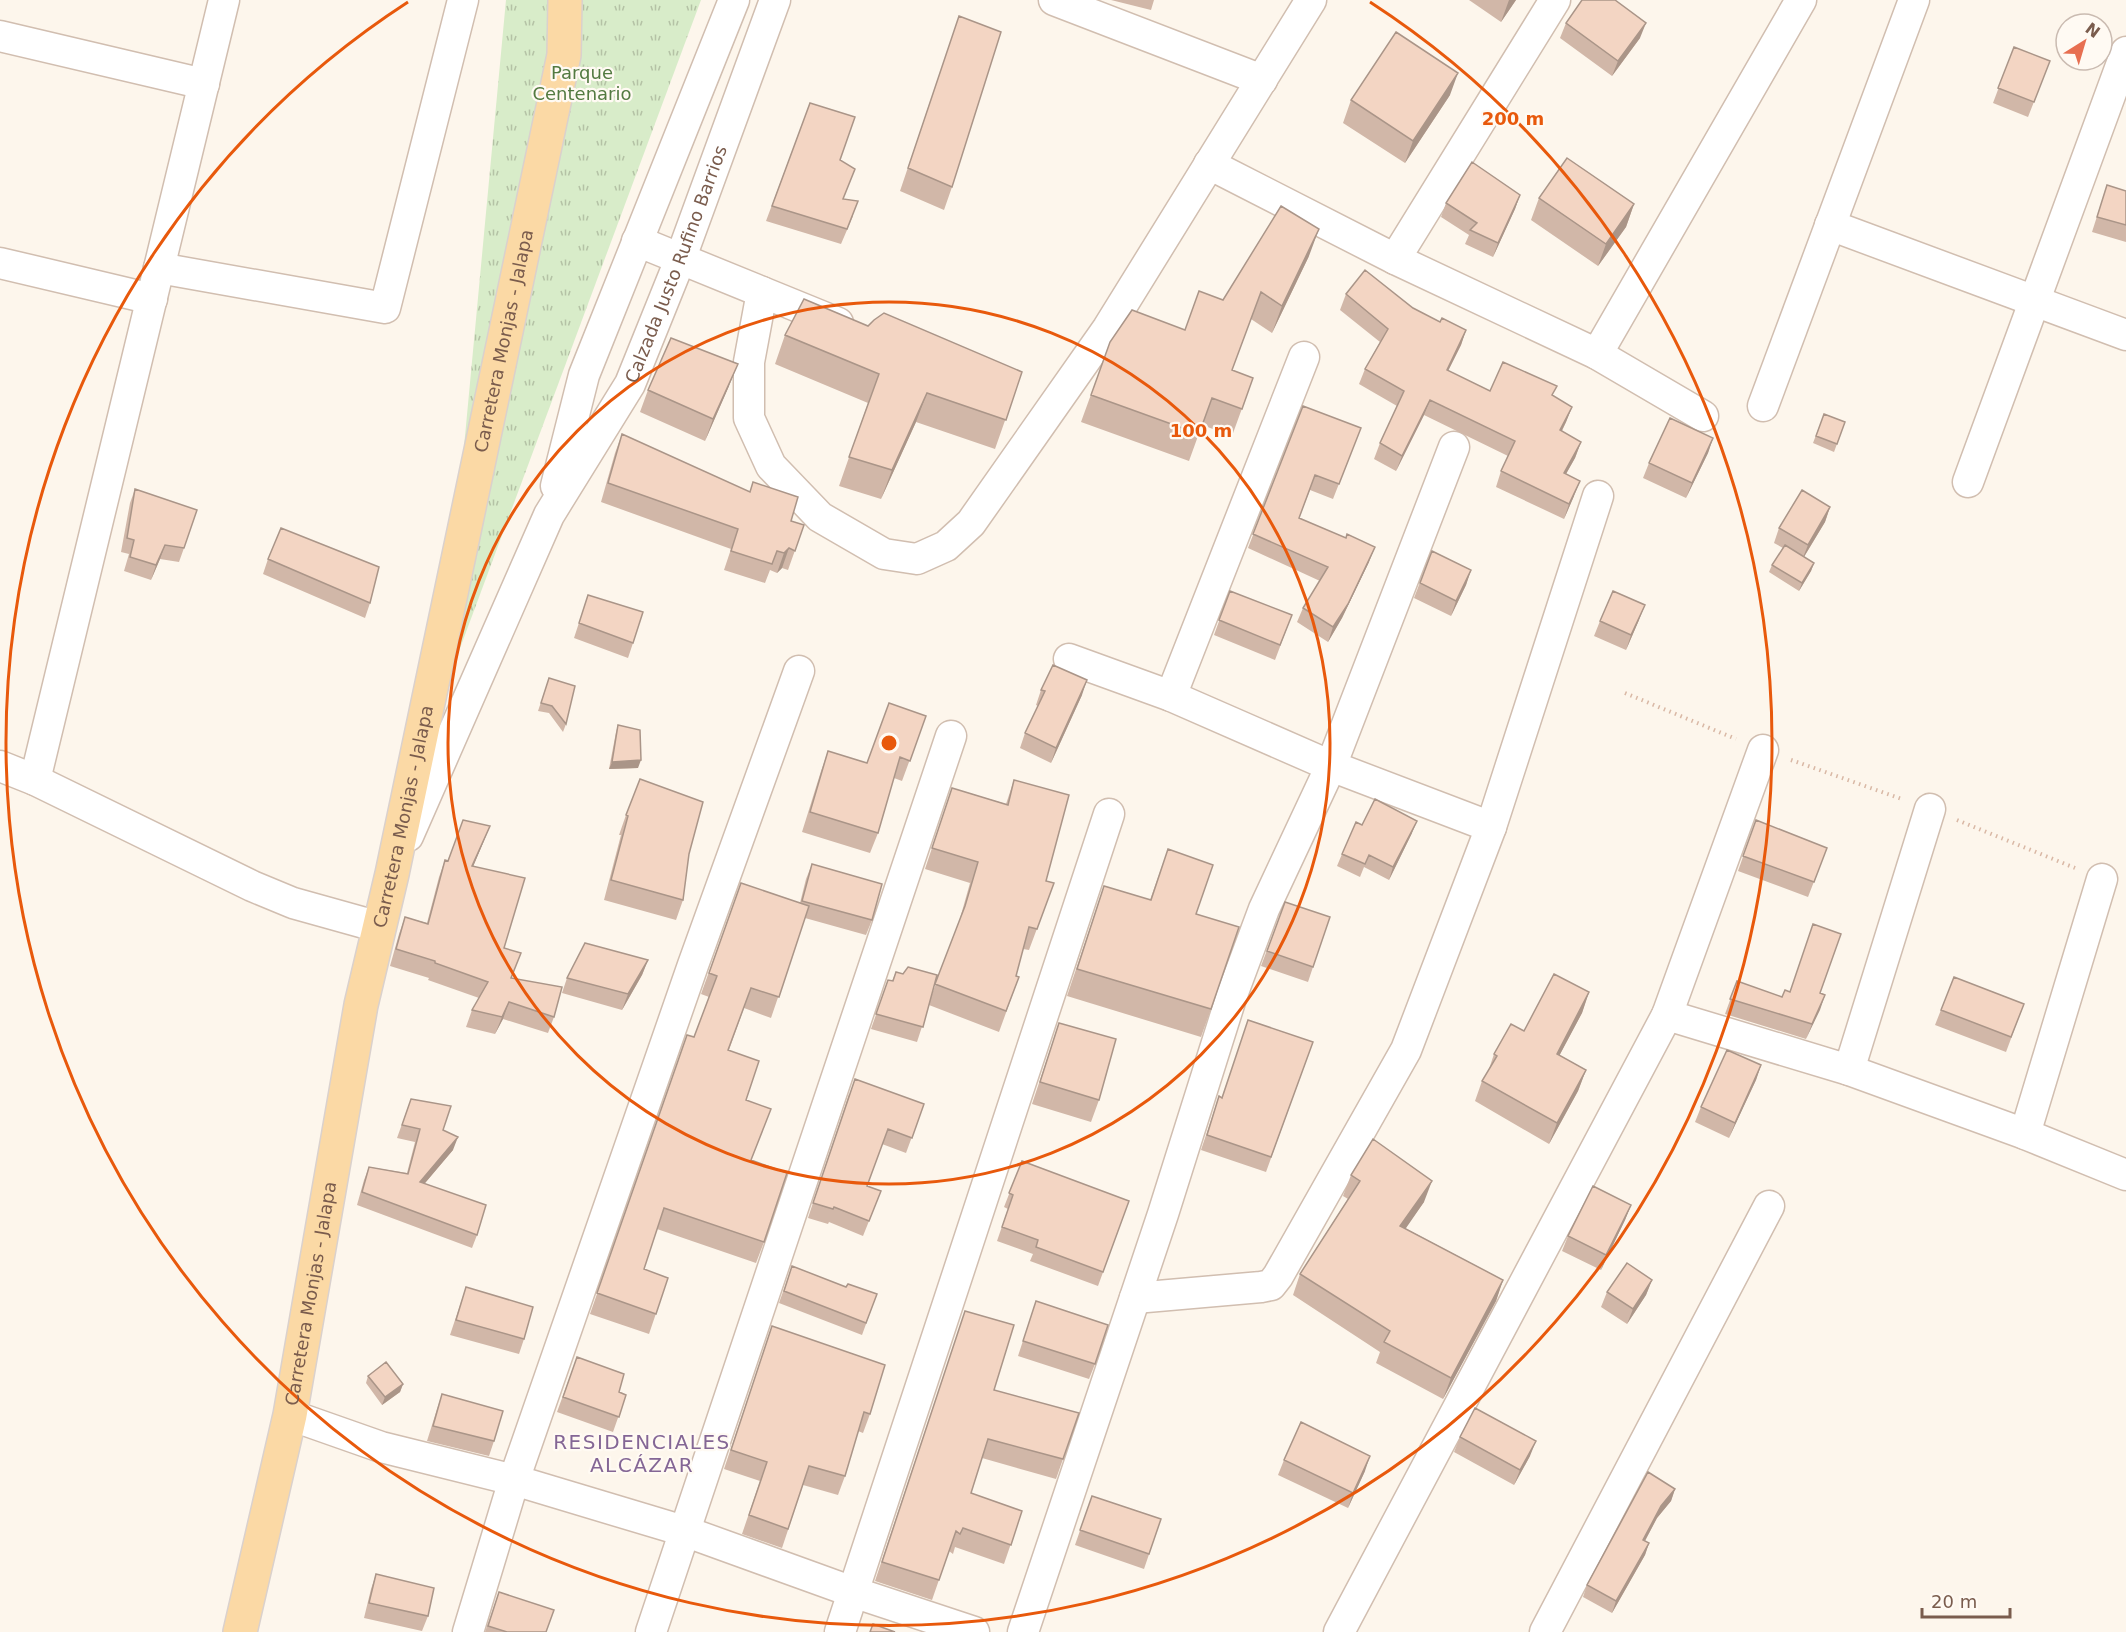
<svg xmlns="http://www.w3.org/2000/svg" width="2126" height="1632" font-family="'DejaVu Sans',sans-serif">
  <defs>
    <pattern id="park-tufts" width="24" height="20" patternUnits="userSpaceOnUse" patternTransform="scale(1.5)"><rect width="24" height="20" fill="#d8ecc9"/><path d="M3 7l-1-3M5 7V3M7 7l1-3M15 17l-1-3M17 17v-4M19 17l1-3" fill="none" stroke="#b4c2a5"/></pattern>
  </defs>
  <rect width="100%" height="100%" fill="#fdf6ec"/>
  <!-- park -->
  <path fill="url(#park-tufts)" d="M506,0h195l-261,702z"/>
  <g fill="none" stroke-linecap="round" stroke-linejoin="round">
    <defs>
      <g id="minor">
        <path d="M1054,0l208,80"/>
        <path d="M0,36l204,48"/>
        <path d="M1209,164l186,95 202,95 106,62"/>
        <path d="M1830,225l296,110"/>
        <path d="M637,241l201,82"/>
        <path d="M1395,259l160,-259"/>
        <path d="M0,263l152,36"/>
        <path d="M159,268l226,40 78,-308"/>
        <path d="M762,292l-13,70v56l22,48 49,51 64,37 33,5 29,-13 25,-23 137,-195 203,-328"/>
        <path d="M1597,354l204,-354"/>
        <path d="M1763,406l151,-406"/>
        <path d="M1968,482l158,-430"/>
        <path d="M556,486l28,-111 150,-375"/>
        <path d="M1069,659l102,37 160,70 160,61"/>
        <path d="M1171,696l133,-339"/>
        <path d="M0,766l35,14 217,106 41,17 86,24"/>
        <path d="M35,780l189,-780"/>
        <path id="s1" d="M408,836l141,-321 81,-131 50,-124 95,-260"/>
        <path d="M1667,1015l182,55 176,64 101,41"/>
        <path d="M1849,1070l81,-261"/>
        <path d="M2025,1134l77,-255"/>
        <path d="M1135,1298l126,-11 10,-2 7,-9 128,-226 85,-223 107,-331"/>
        <path d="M290,1415l91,32 133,33 170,51 169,61 121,40"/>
        <path d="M468,1632l46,-152 179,-515 106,-294"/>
        <path d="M651,1632l300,-896"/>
        <path d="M840,1632l269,-818"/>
        <path d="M1023,1632l140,-418 69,-219 32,-86 67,-143 123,-319"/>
        <path d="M1339,1632l328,-617 96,-265"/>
        <path d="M1545,1632l224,-426"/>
      </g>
      <g id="major">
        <path id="s2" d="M240,1632l50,-217 71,-410 31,-131 172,-819 1,-55"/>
      </g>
    </defs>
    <!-- minor casing -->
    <use href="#minor" stroke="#d1beb0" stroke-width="33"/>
    <!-- major casing -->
    <use href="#major" stroke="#dad1cd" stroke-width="36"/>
    <!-- path -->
    <path stroke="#d9b8a5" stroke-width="4" stroke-dasharray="1.5 4.5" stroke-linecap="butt" d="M1625,693l111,46
      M1791,760l111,39
      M1957,820l118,48"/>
    <!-- minor -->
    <use href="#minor" stroke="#fff" stroke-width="30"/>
    <!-- major -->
    <use href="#major" stroke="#fbd9a5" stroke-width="33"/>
  </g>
  <!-- wall -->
  <path fill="#d1b7a8" d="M1111,0h43l-3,10z
    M1469,0h47l-15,22z
    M959,16l-7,171 -8,23 -44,-19z
    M1566,23l74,15 -28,38 -52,-38z
    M2014,47l30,29 -16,41 -35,-14z
    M1450,95l-45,68 -62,-40 8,-23z
    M810,103l30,57 4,39 9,17 -12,28 -75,-23z
    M2107,185l19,6v51l-34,-10z
    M1520,195l-5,14 -22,48 -28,-13 4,-9 -28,-18 5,-14z
    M1539,198l95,6 -8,23 -28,39 -67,-46z
    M1309,256l-37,77 -21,-14 -19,51 21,8 -21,58 -30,-11 -13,36 -108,-39 29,-80 75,-12 38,-30z
    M1346,294l67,14 27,14 26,8 -5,15 -13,26 42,20 63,5 19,11 -6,15 -4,9 19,11 -6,16 -9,16 8,22 -10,23 -68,-32 5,-16 7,-15 -84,-41 -28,56 -22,-12 6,-16 17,-37 -38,-22 6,-15 15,-27 -40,-32z
    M868,326l154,46 -27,77 -79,-27 -35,77 -42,-13 29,-83 -93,-39 10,-29z
    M729,386l-24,55 -65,-29 8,-22z
    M1303,406l52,37 -22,56 -23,-9 -11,28 70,44 -27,56 -14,24 -31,-20 6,-14 17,-27 -72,-33z
    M1824,414l21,8 -11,30 -21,-9z
    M622,434l169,87 13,4 -16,45 -6,-2 -5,5 -7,-3 -5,13 -41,-13 7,-21 -130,-47 14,-49z
    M1713,438l-5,15 -22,45 -43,-20 6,-15z
    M135,489l49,59 -5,14 -19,-3 -9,21 -27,-9 5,-17 -8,-2 9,-49z
    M1830,507l-5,15 -21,35 10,6 -3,8 -12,20 -30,-19 3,-7 11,-17 -9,-5 5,-15z
    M1432,551l39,19 -5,15 -15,31 -37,-18z
    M268,559l102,44 -5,15 -102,-44z
    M1230,591l62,24 -17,45 -61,-25z
    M588,595l45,48 -5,15 -54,-20z
    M1639,620l-13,30 -32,-14 6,-15z
    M549,678l17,46 -3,8 -14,-19 -11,-2z
    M1041,690l41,5 -31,68 -31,-15 5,-15 13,-27 -2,-1z
    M926,716l-24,65 -8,-3 -16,55 -8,20 -68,-21 19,-61 7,-20 39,12z
    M618,725l20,43 -29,1 7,-37z
    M1014,780l32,101 8,2 -25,67 -6,-1 -7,27 3,1 -20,55 -70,-27 -12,37 -46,-13 17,-49 4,1 4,-9 36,22 27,-72 11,-39 -45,-14 27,-81 54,16z
    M626,815l63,39 -6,46 -7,20 -72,-20 17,-65h-2z
    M1756,820l71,28 -19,49 -70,-26z
    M1362,825l50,8 -23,47 -25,-13 -4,10 -23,-11 5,-12z
    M490,826l-17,41 31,81 8,30 42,39 -6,16 -45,-14 -8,15 -29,-7 6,-17 7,-12 -51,-18 1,-2 -39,-12 9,-32 6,-17 22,6 12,-46 6,-17 3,1z
    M1168,849l43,160 -10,28 -134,-41 37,-110 46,14z
    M812,864l60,56 -6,15 -61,-17 -34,100 -27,-10 -15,42 17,50 5,60 13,82 -8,21 -99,-34 -13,40 24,9 -19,56 -59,-20 90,-259 14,-18 15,-40 -8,-3 40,-111 59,20 6,-24z
    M1285,902l28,65 -5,15 -47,-16z
    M648,960l-6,15 -20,35 -60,-17 5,-15z
    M1954,977l70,27 -18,48 -71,-27z
    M1737,981l45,16 7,-5 31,1 5,2 -19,44 -81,-25z
    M1589,992l-7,21 -23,43 27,14 -8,21 -29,53 -74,-43 7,-20 6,-9 6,-18 30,-23z
    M1248,1020l65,22 -47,130 -65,-22 18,-54 3,1z
    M1059,1023l40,77 -8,22 -59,-18z
    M1761,1065l-5,15 -27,58 -34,-16 6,-15z
    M849,1094l75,10 -18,49 -24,-9 -15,42 14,5 -18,45 -34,-14 -1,2 -20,-6z
    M411,1099l32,31 10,20 -29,34 53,51 -5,13 -115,-43 7,-25 5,-13 38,6 8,-31 -18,-4z
    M1022,1161l107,40 -31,85 -68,-25 3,-7 -36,-13 11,-32 -4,-2z
    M1351,1175l73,27 -19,26 98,52 -7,21 -53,98 -67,-36 4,-11 -87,-57 7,-21 48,-75 -5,-3z
    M1631,1205l-6,15 -24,50 -39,-19 6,-15z
    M792,1266l54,21 31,7 -15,41 -83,-32z
    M1652,1280l-6,15 -19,29 -26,-17 6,-15z
    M466,1287l58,52 -5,15 -69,-19z
    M1036,1301l59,63 -6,15 -71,-23z
    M965,1311l29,79 69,69 -7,20 -74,-21 -11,35 51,18 -18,53 -49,-17 -2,7 -4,-3 -17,49 -57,-19z
    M772,1326l98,88 -7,19 -5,-2 -13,45 -7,19 -35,-10 -21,63 -40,-14 18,-53 -36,-12z
    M577,1357l42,35 7,3 -13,37 -56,-20z
    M368,1376l35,8 -3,8 -18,13 -16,-22z
    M442,1394l52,47 -5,15 -62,-15 10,-32z
    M1460,1437l70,19 -16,29 -60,-33z
    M1284,1460l81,11 -17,37 -70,-33z
    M1675,1489l-4,12 -14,17 -12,23 4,2 -4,12 -33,58 -29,-16 4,-12z
    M1092,1496l69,23 -17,50 -69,-24z
    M376,1574l52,42 -6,15 -58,-13 7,-29z
    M499,1592l47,40h-61z"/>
  <!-- shaded-wall -->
  <path fill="#aa9588" d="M1509,0h7l-15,22z
    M1646,23l-6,15 -28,38 6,-15z
    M1458,73l-8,22 -45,68 8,-22z
    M1520,195l-5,14 -22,48 5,-14z
    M1634,204l-8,23 -28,39 8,-22z
    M1319,229l-10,27 -37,77 10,-27z
    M1466,330l-5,15 -20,40 6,-15z
    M738,364l-9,22 -24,55 8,-22z
    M927,393l-11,29 -35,77 11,-29z
    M1430,400l-6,15 -28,56 6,-15z
    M1572,407l-6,15 -12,24 6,-16z
    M1713,438l-5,15 -22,45 6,-15z
    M1581,442l-6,16 -17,30 6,-15z
    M1580,481l-6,15 -10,23 5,-15z
    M1830,507l-5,15 -23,38 6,-15z
    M165,545l-5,14 -9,21 5,-15z
    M1375,547l-6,15 -27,56 -14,24 5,-15z
    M789,548l-7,20 -5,5 7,-20z
    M1814,563l-3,8 -12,20 3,-8z
    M1471,570l-5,15 -15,31 5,-15z
    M1645,605l-6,15 -13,30 5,-15z
    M1087,680l-5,15 -31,68 5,-15z
    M641,760l-3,8 -29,1 3,-7z
    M1417,821l-5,12 -23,47 4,-13z
    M490,826l-7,17 -17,40 6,-17z
    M648,960l-6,15 -20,35 6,-16z
    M1589,992l-7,21 -33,62 8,-21z
    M1825,995l-5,15 -14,29 6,-15z
    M509,1002l-6,17 -8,15 7,-17z
    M1761,1065l-5,15 -27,58 6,-15z
    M1586,1070l-8,21 -29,53 8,-21z
    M458,1137l-5,13 -38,45 5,-13z
    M1432,1181l-8,21 -31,45 7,-21z
    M1631,1205l-6,15 -24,50 5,-15z
    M1503,1280l-7,21 -53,98 8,-21z
    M1652,1280l-6,15 -19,29 6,-15z
    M403,1384l-3,8 -18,13 3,-8z
    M1536,1441l-6,15 -16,29 6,-15z
    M1370,1456l-5,15 -17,37 5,-15z
    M1675,1489l-4,12 -14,17 -18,34 4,-12 18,-34z
    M1649,1543l-4,12 -33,58 4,-12z"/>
  <!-- building -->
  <path fill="#f3d5c3" stroke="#aa9588" stroke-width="1.5" d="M1582,0h33l31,23 -28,38 -52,-38z
    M959,16l42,16 -49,155 -44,-19z
    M1396,32l62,41 -45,68 -62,-41z
    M2014,47l36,14 -16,41 -36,-14z
    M810,103l45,14 -15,43 15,9 -12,30 15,2 -11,28 -75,-23z
    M1567,158l67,46 -28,40 -67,-46z
    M1472,162l48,33 -22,48 -28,-13 7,-7 -31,-20z
    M2107,185l19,6v34l-29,-8z
    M1281,206l38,23 -37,77 -21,-14 -29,78 21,8 -11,31 -30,-11 -13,36 -108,-39 19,-53 22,-32 53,20 14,-39 24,9z
    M1365,270l48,38 27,14 2,-4 24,12 -19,40 43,21 13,-29 54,24 -5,9 20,12 -12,23 21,12 -17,31 16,8 -11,23 -68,-33 14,-30 -85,-41 -28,56 -22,-13 24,-52 -39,-22 23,-40 -42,-35z
    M804,299l64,27 6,-6 10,-7 138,59 -16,48 -79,-27 -35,77 -43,-13 30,-83 -94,-39z
    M671,338l67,26 -25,55 -65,-29z
    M1303,406l58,22 -22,56 -24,-9 -16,43 47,20 1,-4 28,13 -27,57 -15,23 -30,-19 25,-41 -75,-33z
    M1824,414l21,8 -8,22 -21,-8z
    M1670,418l43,20 -21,45 -43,-20z
    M622,434l128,58 3,-10 45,15 -7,24 13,4 -9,26 -6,-3 -5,5 -7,-2 -5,13 -41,-13 7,-22 -130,-46z
    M135,489l62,21 -13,38 -19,-3 -9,20 -26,-8 4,-17 -7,-2z
    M1802,490l28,17 -22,38 -29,-17z
    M281,528l98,39 -9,36 -102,-44z
    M1785,545l29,18 -12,20 -30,-18z
    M1432,551l39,19 -15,31 -36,-18z
    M1230,591l62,24 -12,30 -61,-25z
    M1613,591l32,14 -14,30 -31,-14z
    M588,595l55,17 -10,31 -54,-20z
    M1053,665l34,15 -31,68 -31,-15 20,-42 -4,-1z
    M549,678l26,8 -9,38 -14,-18 -11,-3z
    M889,703l37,13 -16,45 -10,-4 -22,76 -68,-21 18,-61 39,12z
    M618,725l22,5 1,30 -29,2z
    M640,779l63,23 -14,52 -6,46 -72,-20 17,-64 -2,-1z
    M1014,780l55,15 -23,86 8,2 -17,46 -8,-2 -13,49 3,1 -13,34 -71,-27 30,-78 13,-44 -46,-14 20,-60 56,17z
    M1375,799l42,22 -24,46 -24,-12 -4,9 -23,-10 14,-32 6,3z
    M463,820l27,6 -18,40 53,12 -21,70 17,5 -10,25 51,9 -8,30 -45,-15 -7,15 -30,-7 16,-28 -53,-19v-2l-39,-12 9,-32 23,7 17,-64 3,1z
    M1756,820l71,28 -13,34 -71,-26z
    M1168,849l45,16 -17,49 43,13 -28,82 -134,-40 27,-83 47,14z
    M812,864l70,20 -10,36 -70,-19z
    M741,883l68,23 -30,91 -28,-9 -23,62 31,11 -13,39 25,9 -20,51 36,13 -23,69 -100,-34 -20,61 24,9 -12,36 -59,-21 90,-258 7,2 23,-61 -8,-3z
    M1285,902l45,15 -17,50 -46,-16z
    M1813,924l28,10 -21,59 5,2 -13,29 -82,-25 7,-18 45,16 3,-7 5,2z
    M585,943l63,17 -20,34 -61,-16z
    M908,967l29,8 -14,52 -47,-13 12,-34 5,1 3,-9 7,2z
    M1554,974l35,18 -32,62 29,16 -29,53 -75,-42 15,-25 -3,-2 17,-30 13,7z
    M1954,977l70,27 -13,33 -70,-27z
    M1248,1020l65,22 -42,115 -64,-22 12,-39 3,2z
    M1059,1023l57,16 -17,61 -59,-18z
    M1727,1050l34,15 -26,58 -34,-16z
    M855,1079l69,25 -12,34 -24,-9 -21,57 14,5 -12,30 -35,-14 -1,2 -20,-6z
    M411,1099l40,7 -8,24 15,7 -38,45 66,23 -9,30 -115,-43 7,-25 39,7 12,-45 -18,-4z
    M1373,1139l59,42 -32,45 103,54 -52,98 -67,-36 6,-11 -90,-57 60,-93 -9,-6z
    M1022,1161l107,40 -26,71 -67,-25 2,-7 -36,-13 11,-32 -4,-2z
    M1593,1186l38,19 -25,50 -38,-19z
    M1627,1263l25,17 -19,29 -26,-17z
    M792,1266l54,21 2,-3 29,10 -11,29 -82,-32z
    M466,1287l67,20 -9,32 -68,-19z
    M1036,1301l72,24 -13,39 -72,-23z
    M965,1311l49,14 -20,65 85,23 -16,46 -75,-20 -17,54 51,18 -11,34 -48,-17 -3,6 -4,-3 -17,49 -57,-18z
    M772,1326l113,39 -15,49 -6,-2 -19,64 -36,-10 -21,63 -39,-14 18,-53 -36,-12z
    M577,1357l47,17 -5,18 7,3 -7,22 -56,-20z
    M386,1362l17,22 -18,13 -17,-21z
    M442,1394l61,17 -9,30 -61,-15z
    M1475,1408l61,33 -16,29 -60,-33z
    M1301,1422l69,34 -17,37 -69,-33z
    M1648,1472l27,17 -14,17 -18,34 6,3 -33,58 -29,-16z
    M1092,1496l69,23 -12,35 -69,-24z
    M376,1574l58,14 -6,28 -59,-13z
    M499,1592l55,18 -8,22h-39l-19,-6z
    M873,1624l22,8h-25z"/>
  <!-- distance rings -->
  <g fill="none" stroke="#e8590c" stroke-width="3">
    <circle cx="889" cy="743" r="441"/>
    <path d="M1370 2A883 883 0 1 1 408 2"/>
  </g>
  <g text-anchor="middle" stroke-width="4.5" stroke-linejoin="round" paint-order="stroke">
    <!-- park labels -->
    <g font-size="18" fill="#537a41" stroke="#fffaf3">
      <text x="582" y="79">Parque<tspan x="582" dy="21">Centenario</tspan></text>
    </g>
    <!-- street labels -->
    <g font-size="18" fill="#7a5c4d" stroke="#fffaf3">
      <text dy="6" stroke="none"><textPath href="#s1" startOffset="633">Calzada Justo Rufino Barrios</textPath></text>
      <text dy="6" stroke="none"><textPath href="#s2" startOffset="1318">Carretera Monjas - Jalapa</textPath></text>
      <text dy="6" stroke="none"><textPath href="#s2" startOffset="832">Carretera Monjas - Jalapa</textPath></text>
      <text dy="6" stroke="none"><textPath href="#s2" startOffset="346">Carretera Monjas - Jalapa</textPath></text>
    </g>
    <!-- neighbourhood labels -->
    <g font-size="20" letter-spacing="1.5" fill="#846695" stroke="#fffaf3">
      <text x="642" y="1449">RESIDENCIALES<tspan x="642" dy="23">ALCÁZAR</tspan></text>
    </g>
  </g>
  <circle cx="889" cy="743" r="9" fill="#e8590c" stroke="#fffaf3" stroke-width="3"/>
  <g font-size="18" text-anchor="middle" font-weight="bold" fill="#e8590c" stroke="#fffaf3" stroke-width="4.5" stroke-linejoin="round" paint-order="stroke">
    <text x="1513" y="125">200 m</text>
    <text x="1201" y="437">100 m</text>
  </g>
  <!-- north arrow -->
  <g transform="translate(2084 42) rotate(37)"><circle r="28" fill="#fffaf3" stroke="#cabbb1" stroke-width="1.5"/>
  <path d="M0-4.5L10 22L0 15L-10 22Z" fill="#e76f51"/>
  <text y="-9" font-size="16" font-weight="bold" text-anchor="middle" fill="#7a5c4d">N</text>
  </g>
  <!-- scale -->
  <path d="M1922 1608v9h88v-9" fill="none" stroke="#7a5c4d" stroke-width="3"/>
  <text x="1931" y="1608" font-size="18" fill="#7a5c4d" stroke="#fffaf3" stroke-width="4.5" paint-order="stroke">20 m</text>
</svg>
